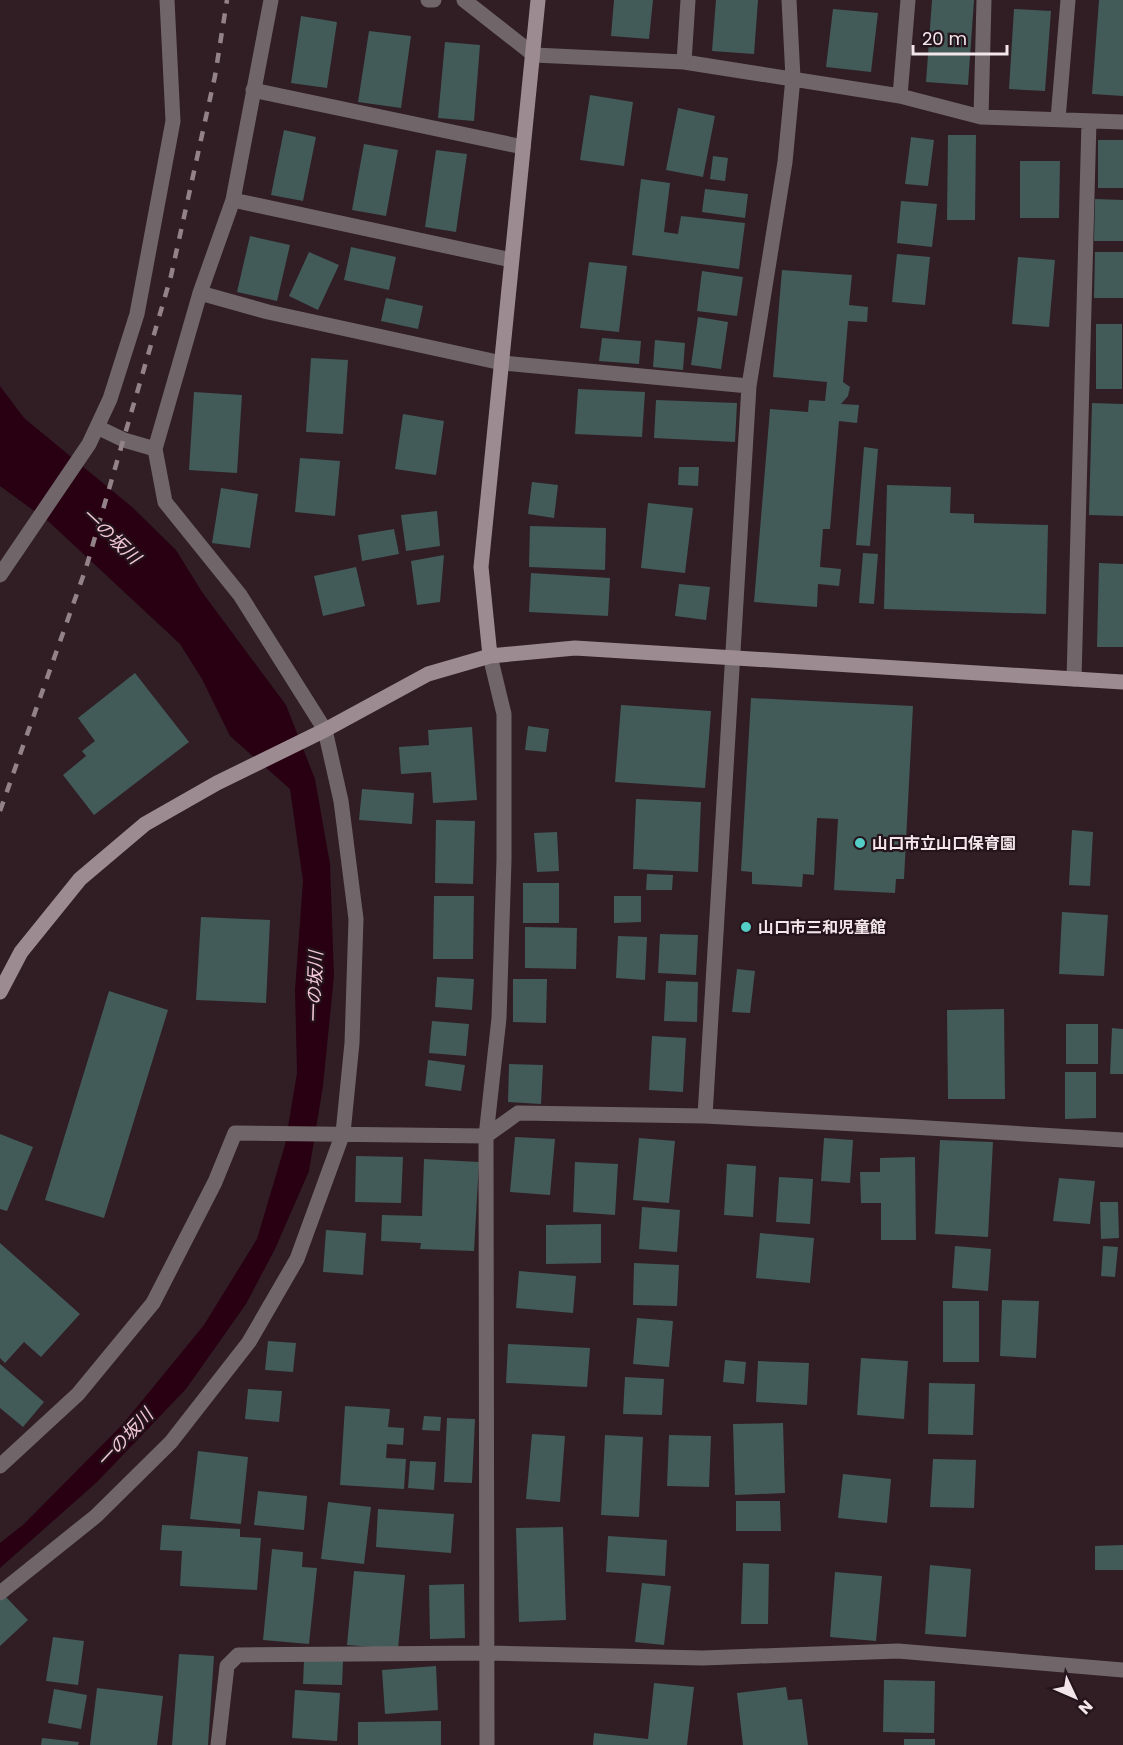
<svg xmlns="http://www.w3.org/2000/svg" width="1123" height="1745" font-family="Poppins,'Noto Sans JP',sans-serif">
  <rect width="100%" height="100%" fill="#301e24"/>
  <!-- water -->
  <path fill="#280012" d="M0,386l24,32 108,89 44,43 26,42 84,113 29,74 15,85 4,112 -11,110 -14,85 -34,78 -29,55 -60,85 -89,93 -97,86v-25l24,-19 99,-100 81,-99 53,-86 28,-94 12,-72 -2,-83 8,-109 -13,-92 -60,-53 -28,-57 -22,-35 -132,-123 -48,-35z"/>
  <!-- building -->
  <path fill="#425a58" d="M614,0h39l-4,39 -38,-3z
    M716,0h42l-4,54 -42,-3z
    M932,0h42l-6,85 -42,-3z
    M1099,0h24v96l-31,-2z
    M833,9l45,4 -7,59 -45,-5z
    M1014,9l37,2 -6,80 -36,-2z
    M301,16l36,6 -10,66 -36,-5z
    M369,31l42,5 -10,72 -43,-6z
    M445,42l35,3 -6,76 -36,-3z
    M590,95l43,7 -9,64 -44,-6z
    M678,108l37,8 -12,61 -37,-7z
    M284,130l32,7 -13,64 -32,-6z
    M948,135h28l-1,85h-28z
    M911,137l23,3 -6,46 -23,-2z
    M1098,140h25v48h-25z
    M364,144l34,6 -12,66 -34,-6z
    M436,150l31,4 -11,78 -31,-5z
    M713,156l15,2 -3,23 -15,-2z
    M1020,161h40l-1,57h-39z
    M641,179l29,4 -6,49 14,2 3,-18 64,7 -6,46 -107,-14z
    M705,189l43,5 -3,24 -43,-6z
    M1095,199l28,1v41h-29z
    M901,201l36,3 -5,43 -35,-4z
    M250,236l40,9 -13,56 -40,-9z
    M351,247l45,10 -7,33 -45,-10z
    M309,252l30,13 -21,45 -29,-14z
    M1095,252h28v46h-29z
    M897,254l33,3 -5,48 -33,-3z
    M1018,257l37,3 -6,67 -37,-3z
    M589,262l38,4 -8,66 -39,-4z
    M782,270l70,5 -3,30 19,2 -1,15 -19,-1 -5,61 7,5 -2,9 -7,8 18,1 -2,18 -18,-2 -9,108h-7l-3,38 21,2 -2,17 -21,-2 -1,23 -63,-5 16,-193 38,3 1,-12 16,1 2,-19 -54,-5z
    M702,271l41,6 -6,39 -40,-5z
    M386,298l37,8 -5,23 -37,-8z
    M698,317l30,5 -7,47 -30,-4z
    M1096,324h26v65h-26z
    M602,338l39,3 -2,23 -40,-3z
    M655,340l30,3 -2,27 -30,-3z
    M311,358l37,2 -5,74 -37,-2z
    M578,389l67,3 -3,45 -67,-3z
    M194,392l48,3 -5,78 -48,-3z
    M656,400l81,3 -2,39 -81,-4z
    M1092,403l31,1v112l-34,-1z
    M403,414l41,7 -8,54 -41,-6z
    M864,447l14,2 -8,97 -14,-1z
    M300,458l40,3 -5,55 -40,-4z
    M679,467h20l-1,19 -20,-1z
    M532,482l26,3 -4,33 -26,-4z
    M887,485l64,2 -1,26 24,1v9l74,2 -2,89 -162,-5z
    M221,488l37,6 -8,54 -38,-5z
    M648,503l45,5 -8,65 -44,-5z
    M437,511l3,35 -34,5 -5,-36z
    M530,526l76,2 -1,42 -76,-3z
    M394,529l5,25 -37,7 -4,-26z
    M863,553l15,1 -4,50 -15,-1z
    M444,555l-4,47 -23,3 -6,-44z
    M1099,563l24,1v83h-26z
    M356,567l9,39 -42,10 -9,-40z
    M531,573l79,5 -2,38 -79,-4z
    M679,584l31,3 -4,33 -31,-4z
    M135,673l54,69 -95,73 -31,-40 23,-19 -4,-5 13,-10 -17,-23z
    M751,698l162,8 -9,173h-8l-1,14 -61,-3 4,-71 -21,-1 -3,57 -11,-1 -1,13 -50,-3v-12l-11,-1z
    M621,705l90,6 -6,77 -90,-6z
    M528,726l21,3 -3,23 -21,-2z
    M472,727l5,73 -44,3 -2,-31 -30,2 -2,-27 30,-2 -1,-15z
    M362,789l52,4 -2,31 -53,-4z
    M636,799l65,3 -3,70 -65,-3z
    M436,820l39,1 -2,63 -38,-1z
    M1072,830l21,2 -3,54 -21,-1z
    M557,832l2,39 -22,1 -3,-39z
    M647,874l26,1 -1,15h-26z
    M523,883h36v40h-36z
    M434,896h40l-1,63h-40z
    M614,896h27v26l-27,1z
    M1062,912l46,3 -4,61 -45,-2z
    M201,917l69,3 -4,83 -70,-3z
    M525,927l52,1 -1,41 -51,-1z
    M660,934l38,1 -2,40 -38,-2z
    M618,936l29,1 -2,43 -29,-2z
    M737,969l18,2 -5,42 -18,-1z
    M437,977l37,2 -2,31 -37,-3z
    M513,979h34l-1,44 -33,-1z
    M666,981l32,1 -1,40 -33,-1z
    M109,991l59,19 -64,208 -59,-18z
    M1004,1009l1,90h-57l-1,-89z
    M432,1021l37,3 -3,32 -37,-3z
    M1066,1024h32v40h-32z
    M1112,1028l11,1v45h-13z
    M652,1036l34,2 -3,54 -34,-2z
    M428,1060l37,5 -4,26 -36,-5z
    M509,1064l34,1 -2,39 -33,-2z
    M1065,1072h31v46l-31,1z
    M0,1134l33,13 -26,64 -7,-2z
    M515,1137l40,2 -5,56 -40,-3z
    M639,1138l36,3 -6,62 -36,-3z
    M824,1138l29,2 -3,43 -29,-2z
    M940,1140l53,2 -5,95 -53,-3z
    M356,1156l47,1 -2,46 -46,-1z
    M915,1157l1,83h-35v-37h-20l-1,-31h20v-14z
    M424,1159l55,3 -5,89 -54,-2 1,-6 -40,-2 1,-26 40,1z
    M575,1162l43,2 -3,51 -42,-3z
    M727,1164l29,2 -3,51 -29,-2z
    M779,1177l34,2 -3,45 -34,-2z
    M1059,1178l36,3 -5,43 -37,-3z
    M1100,1202h18l1,36 -18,1z
    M642,1207l38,3 -3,42 -38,-3z
    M601,1224v39l-55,1v-39z
    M326,1230l40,3 -3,42 -40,-3z
    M760,1233l54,5 -4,45 -54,-5z
    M0,1243l80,71 -39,43 -17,-15 -19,21 -5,-5z
    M955,1246l36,3 -3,42 -36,-3z
    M1103,1246l15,1 -3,30 -14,-1z
    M634,1263l45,2 -2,41 -44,-1z
    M519,1271l57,5 -3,37 -57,-5z
    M1002,1300l37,1 -3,57 -36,-2z
    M943,1301h36v61h-36z
    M637,1318l36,3 -4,46 -36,-3z
    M268,1341l28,2 -3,29 -28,-2z
    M508,1344l82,4 -3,39 -81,-4z
    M861,1358l47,3 -4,58 -47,-4z
    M725,1360l21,2 -2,22 -21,-2z
    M758,1361l51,2 -2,42 -51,-3z
    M0,1364l44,38 -21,25 -23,-19z
    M625,1377l39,2 -2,36 -39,-1z
    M929,1383l46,1 -2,51 -45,-1z
    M248,1389l34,2 -3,31 -34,-3z
    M345,1406l45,3 -2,18 16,1 -1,17 -16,-1 -1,14 20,1 -2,30 -64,-4z
    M424,1416l17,1 -1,14 -18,-1z
    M447,1418l28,1 -3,64 -28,-1z
    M783,1423l2,70 -50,2 -2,-71z
    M532,1434l33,2 -5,66 -34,-3z
    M605,1435l38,2 -4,80 -38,-2z
    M669,1435l42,1 -2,51 -42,-1z
    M198,1451l50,6 -7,67 -51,-5z
    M933,1459l43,1 -2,48 -44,-1z
    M410,1461l26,1 -2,28 -26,-2z
    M843,1474l48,5 -4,44 -49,-5z
    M258,1491l49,5 -3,34 -50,-5z
    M736,1501h44l1,30h-45z
    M328,1502l43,5 -7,57 -43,-5z
    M378,1509l76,5 -3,39 -75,-6z
    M162,1525l78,4v8l21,1 -4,52 -77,-4 2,-35 -22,-1z
    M563,1527l3,93 -47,2 -3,-94z
    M608,1536l59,4 -2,36 -59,-4z
    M1123,1545v25h-28v-24z
    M272,1549l31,3 -1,15 15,1 -8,76 -46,-4z
    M743,1563l26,1 -1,60h-27z
    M930,1565l41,4 -5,68 -41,-3z
    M354,1571l51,4 -7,74 -51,-4z
    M835,1572l47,4 -6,65 -46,-4z
    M642,1583l29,3 -7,59 -29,-3z
    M464,1584l1,54 -35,1 -1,-54z
    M4,1595l24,25 -28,26v-47z
    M53,1637l31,4 -6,44 -32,-4z
    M179,1654l35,2 -6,89h-36z
    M304,1660l39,1 -1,24 -39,-1z
    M436,1666l2,44 -53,4 -3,-44z
    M884,1680l51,1 -1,52 -51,-1z
    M654,1683l40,4 -7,58h-94l1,-12 54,6z
    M786,1687l2,13 14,-1 6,46h-65l-6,-52z
    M97,1688l66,8 -6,49h-67z
    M54,1689l33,6 -6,34 -33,-6z
    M295,1690l45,3 -3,48 -45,-3z
    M441,1721v24h-83v-23z
    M42,1738l37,4 -1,3h-37z
    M904,1739h31v6h-31z"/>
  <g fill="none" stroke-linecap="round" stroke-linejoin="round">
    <!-- street -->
    <path stroke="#706669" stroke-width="15" d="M428,0h6
      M464,0l70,55 150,7 216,34 81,21 142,5
      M684,62l4,-62
      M253,90l270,57
      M900,96l8,-96
      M981,117l3,-117
      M1058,119l10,-119
      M233,200l278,60
      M200,293l68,19 234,51 247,23
      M97,427l27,13 31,9
      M0,575l89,-131 21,-45 27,-85 36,-193 -6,-121
      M1074,679l15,-558
      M705,1116l44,-730 36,-224 8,-84 -4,-78
      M0,1466l78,-72 75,-91 62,-121 20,-49 251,3 32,-23 187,3 207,11 211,13
      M0,1593l96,-77 75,-74 78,-100 48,-83 46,-126 9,-90 4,-124 -15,-118 -16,-71 -85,-135 -75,-93 -10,-53 45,-156 33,-93 38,-200
      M218,1745l9,-79 11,-11 250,-2 215,5 195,-7 225,19
      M487,1745l-1,-609 13,-118 5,-158v-146l-14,-58"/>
    <!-- secondary -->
    <path stroke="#9c8c91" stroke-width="15" d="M490,656l-9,-89 57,-567
      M0,992l21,-40 59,-73 65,-55 72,-41 108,-53 103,-56 62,-18 85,-8 548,34"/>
    <!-- rail -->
    <path stroke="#938388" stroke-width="4.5" stroke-dasharray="10 10" stroke-linecap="butt" d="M0,811l86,-243 85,-292 44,-200 12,-76"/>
  </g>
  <!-- markers -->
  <g fill="#54cdc7" stroke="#25141b" stroke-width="2">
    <circle cx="860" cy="843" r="6"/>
    <circle cx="746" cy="927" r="6"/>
  </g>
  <g text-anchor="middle" stroke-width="4.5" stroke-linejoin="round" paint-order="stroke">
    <!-- poi labels -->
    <g font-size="16" font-weight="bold" fill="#f3e6ea" stroke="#25141b" text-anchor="start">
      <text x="872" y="849">山口市立山口保育園</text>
      <text x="758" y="933">山口市三和児童館</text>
    </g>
    <!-- water labels -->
    <g font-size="18" font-style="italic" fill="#f4cad8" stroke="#25141b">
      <text transform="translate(111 536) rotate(43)" y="6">一の坂川</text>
      <text transform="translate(315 987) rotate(-88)" y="6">一の坂川</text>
      <text transform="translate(125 1438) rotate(-47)" y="6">一の坂川</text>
    </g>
  </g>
  <!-- north arrow -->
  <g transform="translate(1075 1697) rotate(134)" stroke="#25141b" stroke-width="4.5" paint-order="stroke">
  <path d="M0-4.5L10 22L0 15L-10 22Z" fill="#f3e6ea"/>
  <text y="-9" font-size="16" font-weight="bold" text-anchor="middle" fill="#f3e6ea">N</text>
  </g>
  <!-- scale -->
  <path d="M913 45v9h94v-9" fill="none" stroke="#f3e6ea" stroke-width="3"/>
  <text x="922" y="45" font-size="18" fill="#f3e6ea" stroke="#25141b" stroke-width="4.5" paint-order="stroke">20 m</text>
</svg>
